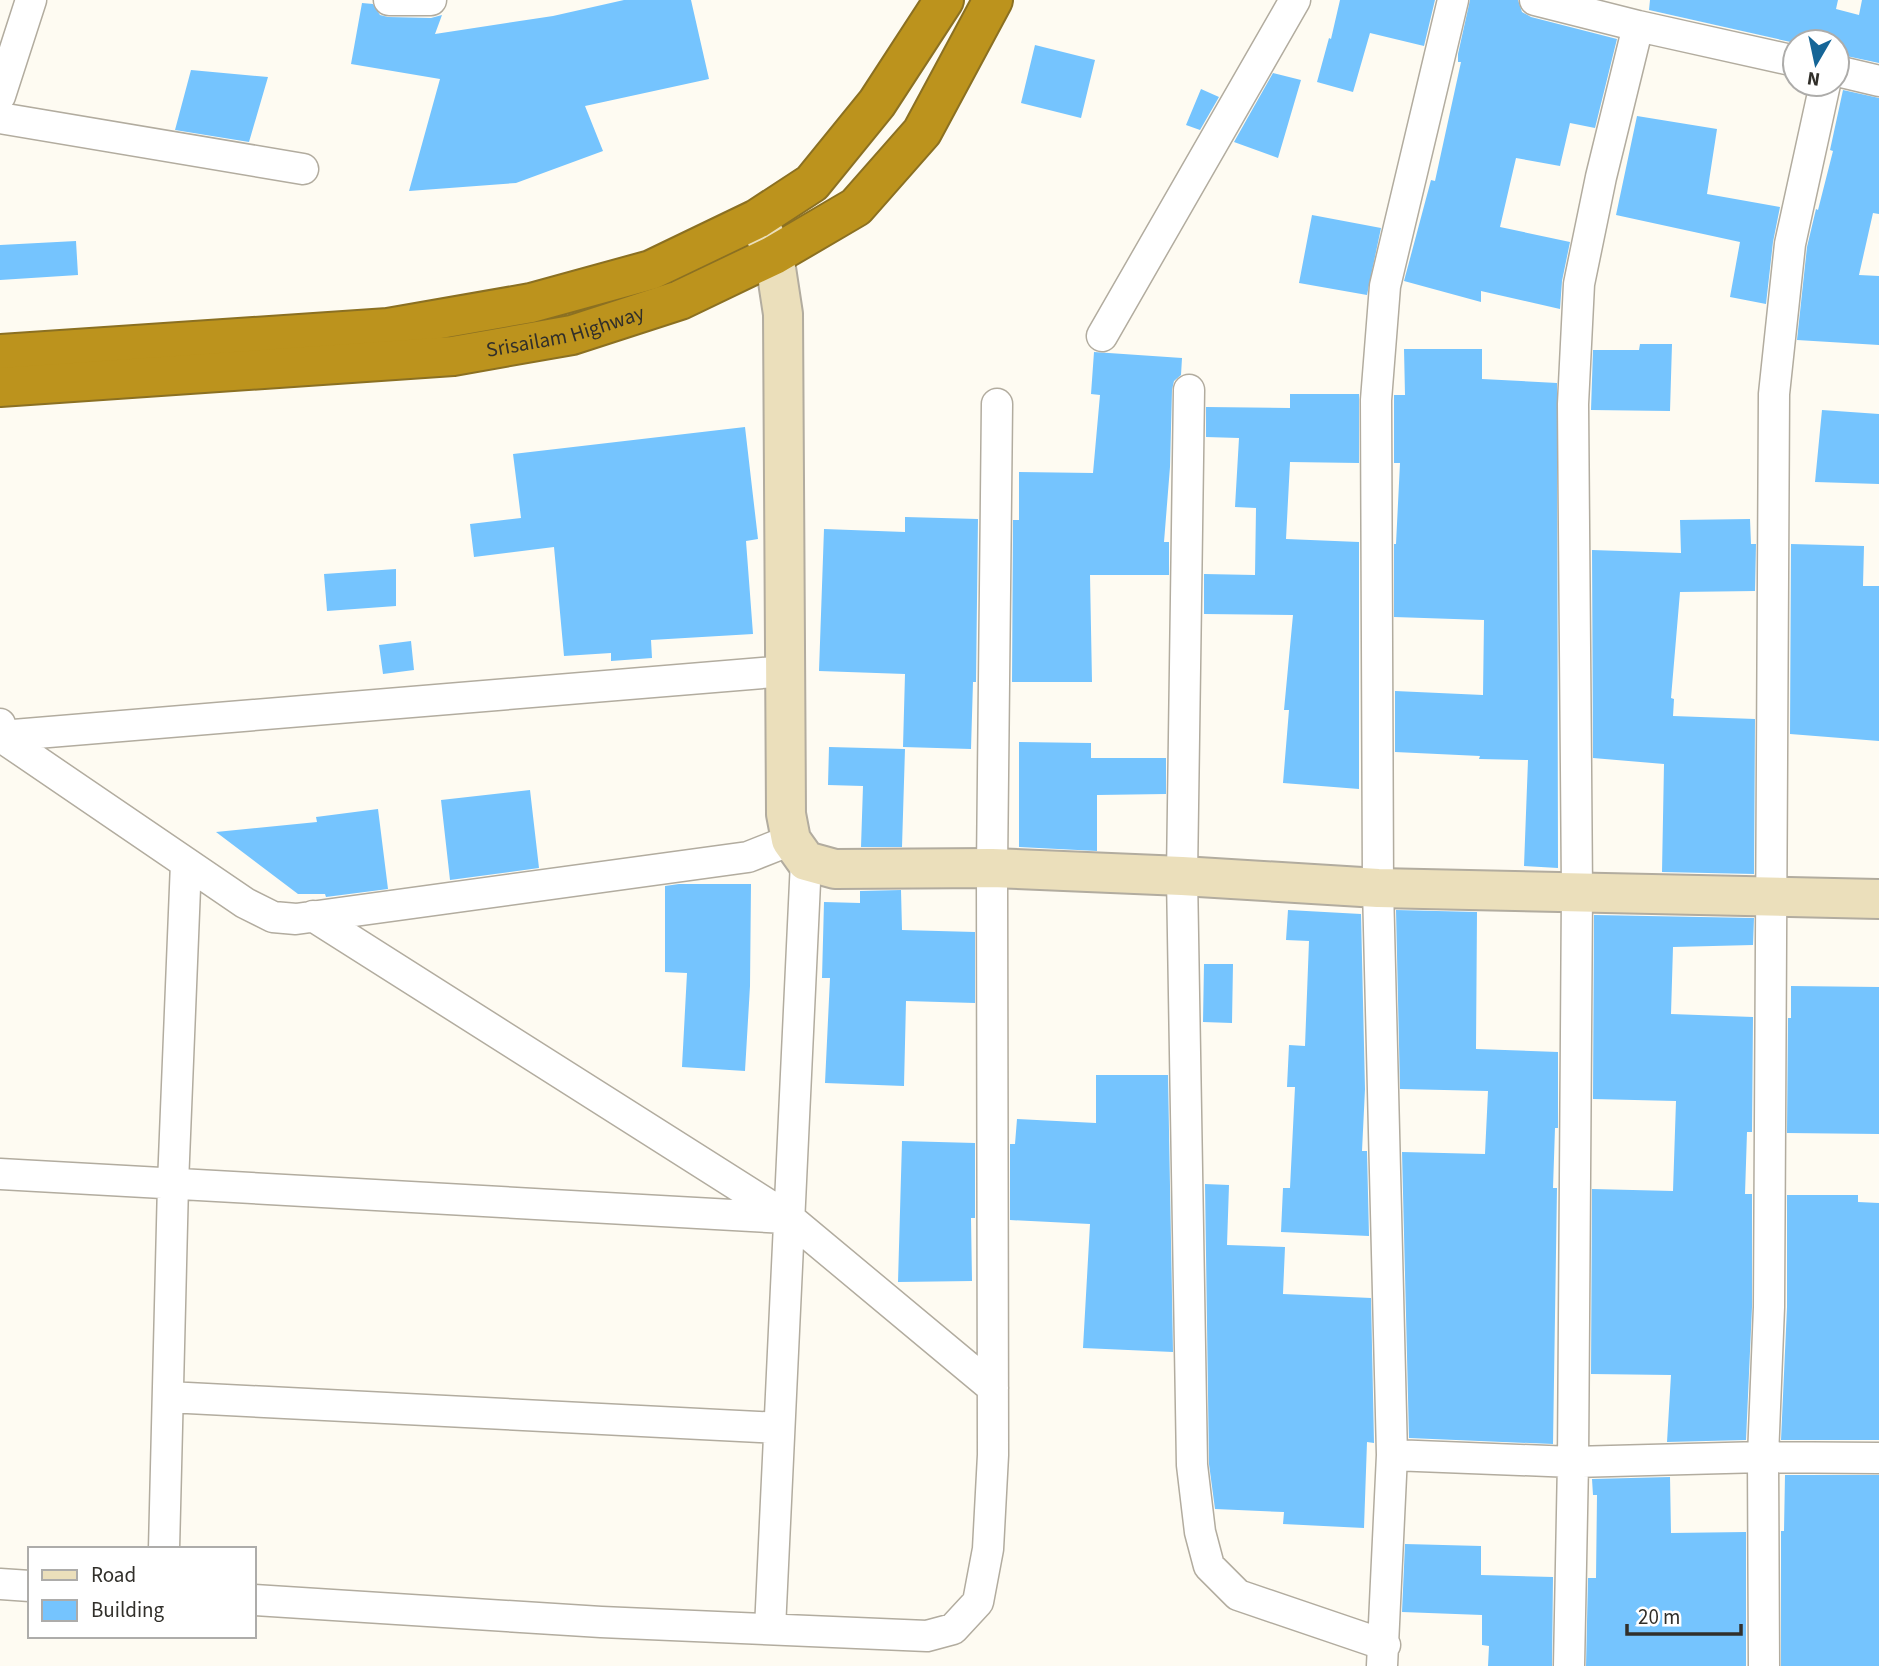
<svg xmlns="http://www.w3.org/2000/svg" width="1879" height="1666" font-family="'Source Sans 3',sans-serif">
  <rect width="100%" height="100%" fill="#fefbf2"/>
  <!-- building -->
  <path fill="#75c4fe" d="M624,0h67l18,79 -124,27 18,45 -87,32 -107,8 31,-112 -89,-15 11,-61 11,1 7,11 8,2 43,1 11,-3 -7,19 118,-18z
    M1340,0h95l-11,46 -54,-13 -17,59 -36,-10 12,-44 2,1z
    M1470,0h48l4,12 9,5 86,22 -22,89 -25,-5 -10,43 -44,-8 -16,69 70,15 -8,39 -2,28 -79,-18v11l-77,-21 27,-101 4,1 26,-119h-3v-8z
    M1650,0h188l-2,9 23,6 3,-15h17v63l-42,-9v-12l-42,1 -146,-33z
    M1035,45l60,15 -14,58 -60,-15z
    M191,70l77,7 -19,65 -74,-12z
    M1273,73l28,7 -23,78 -44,-16z
    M1201,89l18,8 -19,33 -14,-5z
    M1843,90l36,8v116l-6,-1 -14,62 20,1v69l-82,-5 10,-93 9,-38 2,1 15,-59 -3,-1z
    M1637,116l80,13 -10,65 73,13 -7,35 -7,62 -36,-7 10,-55 -124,-27z
    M1312,215l69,13 -14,67 -68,-12z
    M76,241l2,34 -78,5v-35z
    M1640,344h32l-2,67 -79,-1 2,-60h46z
    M1404,349h78v30l75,4 1,485 -34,-2 4,-106 -49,-1 1,-3 -85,-4v-61l88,4 1,-75 -90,-3v-73h2l4,-81h-6v-68h11z
    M1094,352l88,6 -1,17 -7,6 -2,9 -2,77 -6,75h5v33h-79l2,107h-80l1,-162h6v-48l74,1 7,-78 -9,-1z
    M1290,394h69v69l-69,-1 -4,77 73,3v247l-76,-6 6,-73h-5l9,-95 -89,-1v-40l51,1 1,-67 -21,-1 4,-69 -33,-1v-30l84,1z
    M1822,410l57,4v70l-64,-2z
    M745,427l13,112 -12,2 7,93 -102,6 1,18 -41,3v-8l-47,3 -10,-109 -80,10 -4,-33 51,-6 -8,-64z
    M905,517l73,2 -2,163h-3l-2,67 -68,-2 2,-73 -86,-3 5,-142 81,3z
    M1750,519l1,25h5l-1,47 -75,1 -9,106 3,1 -1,17 82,3 -1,155 -92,-2 2,-108 -71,-6 -1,-208 89,3 -1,-33z
    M1791,544l73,2 -1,40h16v155l-89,-7z
    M396,569v37l-69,5 -3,-37z
    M411,641l3,29 -31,4 -4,-29z
    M1019,742l72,1v15h75v36l-69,1v56l-78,-4z
    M829,747l76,2 -3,98h-41l2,-61 -35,-1z
    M530,790l9,78 -89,12 -9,-80z
    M378,809l10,80 -62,8 -1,-3h-27l-82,-62 101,-10 -1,-5z
    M679,884h72l-1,102 -5,85 -63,-4 5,-94 -22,-1v-86z
    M901,890l1,40 73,2v71l-69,-2 -2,85 -79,-3 5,-105h-8l2,-76 36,1v-12z
    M1288,910l73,4 4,175 -3,62h5l2,85 -88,-4 2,-44h7l5,-101h-8l2,-42 16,1 4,-105 -23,-1z
    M1396,910l81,2 -1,137 82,3v76h-3l-2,60h4l-4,256 -144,-6 -7,-286 83,2 3,-63 -88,-2z
    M1594,915l160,3 -1,27 -80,2 -2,67 82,3 -1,115h-5l-2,62h7v113l-6,133 -79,2 4,-67 -80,-1 1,-185 81,2 3,-90 -83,-2z
    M1204,964h29l-1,59 -29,-1z
    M1791,986l88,1v147l-92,-1 1,-115h3z
    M1096,1075h72l5,277 -90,-4 7,-124 -80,-4v-76h5l2,-25 79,4z
    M902,1141l73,2v75h-4l1,63 -74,1z
    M1205,1184l24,1 -2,60 58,2 -2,47 88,4 3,145 -7,-1 -3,86 -81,-4 1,-12 -69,-3 -6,-45z
    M1787,1195h71v7l21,1v237h-98l6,-133z
    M1785,1475h94v191h-98v-135h3z
    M1670,1477l1,56 75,-1v134h-160l2,-88h8l1,-83h-4l-1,-16z
    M1405,1544l76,2v29l72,2 -1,89h-64l1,-20 -7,-1v-30l-80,-3z"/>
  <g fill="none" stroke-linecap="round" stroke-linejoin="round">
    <defs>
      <path id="street" d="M389,0h42
        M1535,0l103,26 157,35
        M1837,71l42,10
        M0,96l31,-96
        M0,118l303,51
        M1102,336l193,-336
        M1189,390l-7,486 10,589 8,67 9,34 29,29 147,50
        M0,724v12l245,167 28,14 23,2 452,-62 43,-17
        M0,736l787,-65
        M313,916l476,302 204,170
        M0,1174l785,44
        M168,1397l611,31
        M1392,1455l181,7 190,-5 116,1
        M164,1549l9,-365 13,-321
        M0,1584l30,2
        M254,1600l347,22 326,14 26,-7 25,-27 10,-53 5,-94 -1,-587 5,-464
        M770,1629l36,-768
        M1382,1666l10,-211 -14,-567 -2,-488 9,-114 68,-286
        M1569,1666l4,-204 4,-571 -4,-487 6,-120 22,-107 37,-151
        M1764,1666l-1,-209 6,-150 5,-913 16,-150 35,-160"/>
      <path id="secondary" d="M761,227l13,28 9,59 3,500 5,26 15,21 29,8 157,-1 190,8 196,12 501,11"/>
      <g id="highway">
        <path d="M0,354l388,-26 143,-25 120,-33 106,-51 55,-36 65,-80 67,-103"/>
        <path id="s1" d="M0,387l453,-31 119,-21 108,-35 94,-45 82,-48 66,-75 71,-132"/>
      </g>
    </defs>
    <!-- street casing -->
    <use href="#street" stroke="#b2ac9f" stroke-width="33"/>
    <!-- secondary casing -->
    <use href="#secondary" stroke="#b2ac9f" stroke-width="42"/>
    <!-- highway casing -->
    <use href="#highway" stroke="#8b7022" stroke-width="42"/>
    <!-- street -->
    <use href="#street" stroke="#fff" stroke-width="30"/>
    <!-- secondary -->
    <use href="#secondary" stroke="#ebdfbb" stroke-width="38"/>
    <!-- highway -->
    <use href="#highway" stroke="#bc931d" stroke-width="38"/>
  </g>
  <g text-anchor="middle" stroke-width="7" stroke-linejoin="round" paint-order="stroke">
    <!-- street labels -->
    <g font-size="21" fill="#312f2a" stroke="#fff">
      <text dy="7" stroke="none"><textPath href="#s1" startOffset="569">Srisailam Highway</textPath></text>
    </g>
  </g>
  <!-- legend -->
  <rect x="28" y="1547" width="228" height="91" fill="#ffffff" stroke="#adacaa" stroke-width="2"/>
  <rect x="42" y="1570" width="35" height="10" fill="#ebdfbb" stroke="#adacaa" stroke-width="2"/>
  <text x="91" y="1582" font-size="21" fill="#312f2a">Road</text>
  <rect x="42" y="1600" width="35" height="21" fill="#75c4fe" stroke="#adacaa" stroke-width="2"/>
  <text x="91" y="1617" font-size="21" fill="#312f2a">Building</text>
  <!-- north arrow -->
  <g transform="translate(1816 63) rotate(189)"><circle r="33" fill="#ffffff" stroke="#adacaa" stroke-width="2"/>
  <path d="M0-5L12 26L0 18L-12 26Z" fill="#156597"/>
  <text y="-10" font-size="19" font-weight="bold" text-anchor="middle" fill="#312f2a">N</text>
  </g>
  <!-- scale -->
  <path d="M1627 1624v10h114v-10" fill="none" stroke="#312f2a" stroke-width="3.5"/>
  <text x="1638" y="1624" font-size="21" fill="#312f2a" stroke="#ffffff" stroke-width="5" paint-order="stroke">20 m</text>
</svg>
